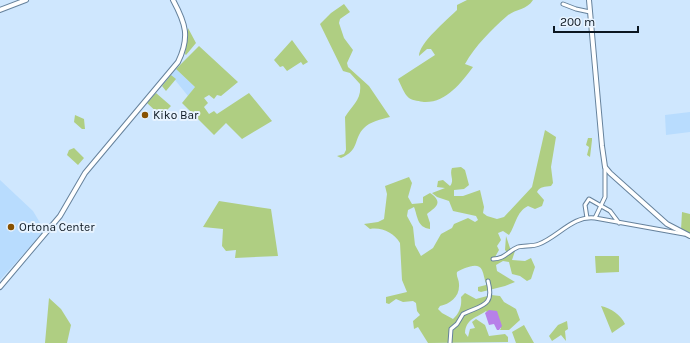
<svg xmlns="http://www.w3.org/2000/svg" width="690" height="343" font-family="Karla,sans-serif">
  <rect width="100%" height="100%" fill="#cfe7fe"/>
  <!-- built -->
  <path fill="#b8dcfe" d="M176,69l19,18 -7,9 -17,-21z
    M690,112v20l-24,3 -1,-20z
    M0,180l33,31 9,15 6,1 -48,53z"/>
  <!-- green -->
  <path fill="#afce82" d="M467,0h66c-6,10 -18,9 -26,16 -15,13 -32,30 -42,48l8,3c-12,16 -27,36 -49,35 -4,-1 -11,-1 -15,-4 -5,-4 -8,-13 -11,-19l37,-24 -4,-6h-4l-8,7c0,-13 28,-36 38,-46v-5z
    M344,4l6,8 -10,7 -1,4 5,15 9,12 -6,13 1,4 21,19 21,31c-8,2 -21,5 -26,11 -11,11 -4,22 -23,30l-4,-2 7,-2 2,-4 -1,-33c7,-12 17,-17 15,-33l-10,-11 -7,-2 -23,-47 11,-11z
    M188,28l8,15 -10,12 -1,-1z
    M292,40l16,22 -5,3 -2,-3 -14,9 -4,-5 -3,1 -6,-7z
    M199,46l39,36 -17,14 -4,-1 -3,4 -5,-4 -5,3 4,5 -4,4 5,7 5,-3 3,3 32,-21 23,28 -30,18 -16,-16 -12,12 -32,-32 13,-16 -19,-18z
    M171,75l5,4 -10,12 -4,-5z
    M156,93l15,13 -10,10 -14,-13z
    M75,115l9,4 1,10h-3l-8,-7z
    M545,130l11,7 -5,30 2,16 -2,3c-6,1 -11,0 -14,6l7,8 -2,6 -7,3 -7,-3c-12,6 -12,19 -19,29l-6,-4 -5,2 3,7 -4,6 2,4 -4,7 13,-4 -3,-3 1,-14 4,12 5,3 -3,9 13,1 6,-3 4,9 -4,12 -4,2 -7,-5 -8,-2 -3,-12 -6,-1 -7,4 1,6 18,11 -10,4 -24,6 -3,-1v-4l8,-2v-2c-2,-4 -2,-9 -4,-13 -4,-9 -19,-1 -25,2 -1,5 2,7 2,12 1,13 -9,20 -19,22l-2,3 4,4 11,6c7,-6 9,-14 8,-22l4,-4 11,6 15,-4 9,1 4,6 12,7 4,11 -11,10h-9l1,-2 -15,-17c-9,7 -20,7 -21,22l3,4 2,-8 5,-1 -3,-6 4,-3 9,6 4,11 16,-2 3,3v5l-80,1 -10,-16 -4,2 -1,-8 7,-6 -3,-4 -1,-8 -3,-2 -10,1 -7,-3 -7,5 -3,-1v-6l21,-5 -5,-12 -2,-37c-6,-10 -18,-16 -30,-14l-6,-5 14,-2 6,-3 3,-25 -2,-8 24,-9 3,6 -4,14 4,7 11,-1v-6l7,-4c15,10 4,15 -3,21l3,9v6c-13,-2 -12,-12 -16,-22l-6,3 -1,6 6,11 2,18 6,11 12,-8 8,-14 11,-6 2,-4 14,-6 7,4 3,-2 -2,-4 -23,-5 -4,-10 -12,-4 -5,-4 13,-5 -8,-1 1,-6 5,-1 7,6c5,-6 -1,-11 2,-18l9,-1 4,3 4,15 -5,4 -10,1v6h9l17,-6 4,17 -1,6 4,3 10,3 7,-2 28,-30z
    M588,138h4v2l-2,17 -3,-2 2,-8 -3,-2z
    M74,148l10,10 -6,7 -11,-10 2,-5z
    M219,201l52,8 7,47 -43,2 1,-8 -10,1 -4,-5 1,-17 -20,-2z
    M682,212l8,2v21l-9,-5z
    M595,256h24v16l-23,1z
    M49,298l12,11 10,16 -4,18h-22z
    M601,306c10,2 20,9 24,18l-13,9z
    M567,321l1,8 -3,2 1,10 -5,-6 -9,6 -3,-5 9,-11z
    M524,325l10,18h-18l-4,-11z"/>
  <!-- water -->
  <path fill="#b780e9" d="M489,310l8,1 5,15 -3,4h-2l-3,-6 -5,1 -4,-12z"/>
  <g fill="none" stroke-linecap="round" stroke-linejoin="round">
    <defs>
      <path id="street" d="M563,4l13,5 14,3
        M587,218l-2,-13 4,-6 21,12 9,12
        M595,218l10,-21v-30
        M493,259c12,0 15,-8 25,-12 6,-2 14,0 21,-3 19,-7 34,-29 56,-26l89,16
        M450,343l1,-14 6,-5 6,-10c18,-9 32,-7 25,-33"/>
      <path id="secondary" d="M589,0l13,146 3,21 5,6 57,51 23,12
        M0,10l26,-10
        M0,287l60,-71 25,-43 93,-111c12,-25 8,-38 -5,-62"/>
    </defs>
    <!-- street casing -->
    <use href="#street" stroke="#66829c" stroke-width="5"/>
    <!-- secondary casing -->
    <use href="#secondary" stroke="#66829c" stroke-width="6"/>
    <!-- street -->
    <use href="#street" stroke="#fff" stroke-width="3"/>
    <!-- secondary -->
    <use href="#secondary" stroke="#fff" stroke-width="4"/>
  </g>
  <!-- markers -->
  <g fill="#885100" stroke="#e7f3ff" stroke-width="1.5">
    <circle cx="145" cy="115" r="4"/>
    <circle cx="11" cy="227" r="4"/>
  </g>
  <g text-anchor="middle" stroke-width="4" stroke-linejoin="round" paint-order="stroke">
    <!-- poi labels -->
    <g font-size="12" fill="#0c1721" stroke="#e7f3ff" text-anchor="start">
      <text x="153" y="119">Kiko Bar</text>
      <text x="19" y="231">Ortona Center</text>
    </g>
  </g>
  <!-- scale -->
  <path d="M554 26v6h84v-6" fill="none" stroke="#0c1721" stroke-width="2"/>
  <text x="560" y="26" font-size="12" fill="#0c1721" stroke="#e7f3ff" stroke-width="3" paint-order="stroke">200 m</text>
</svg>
